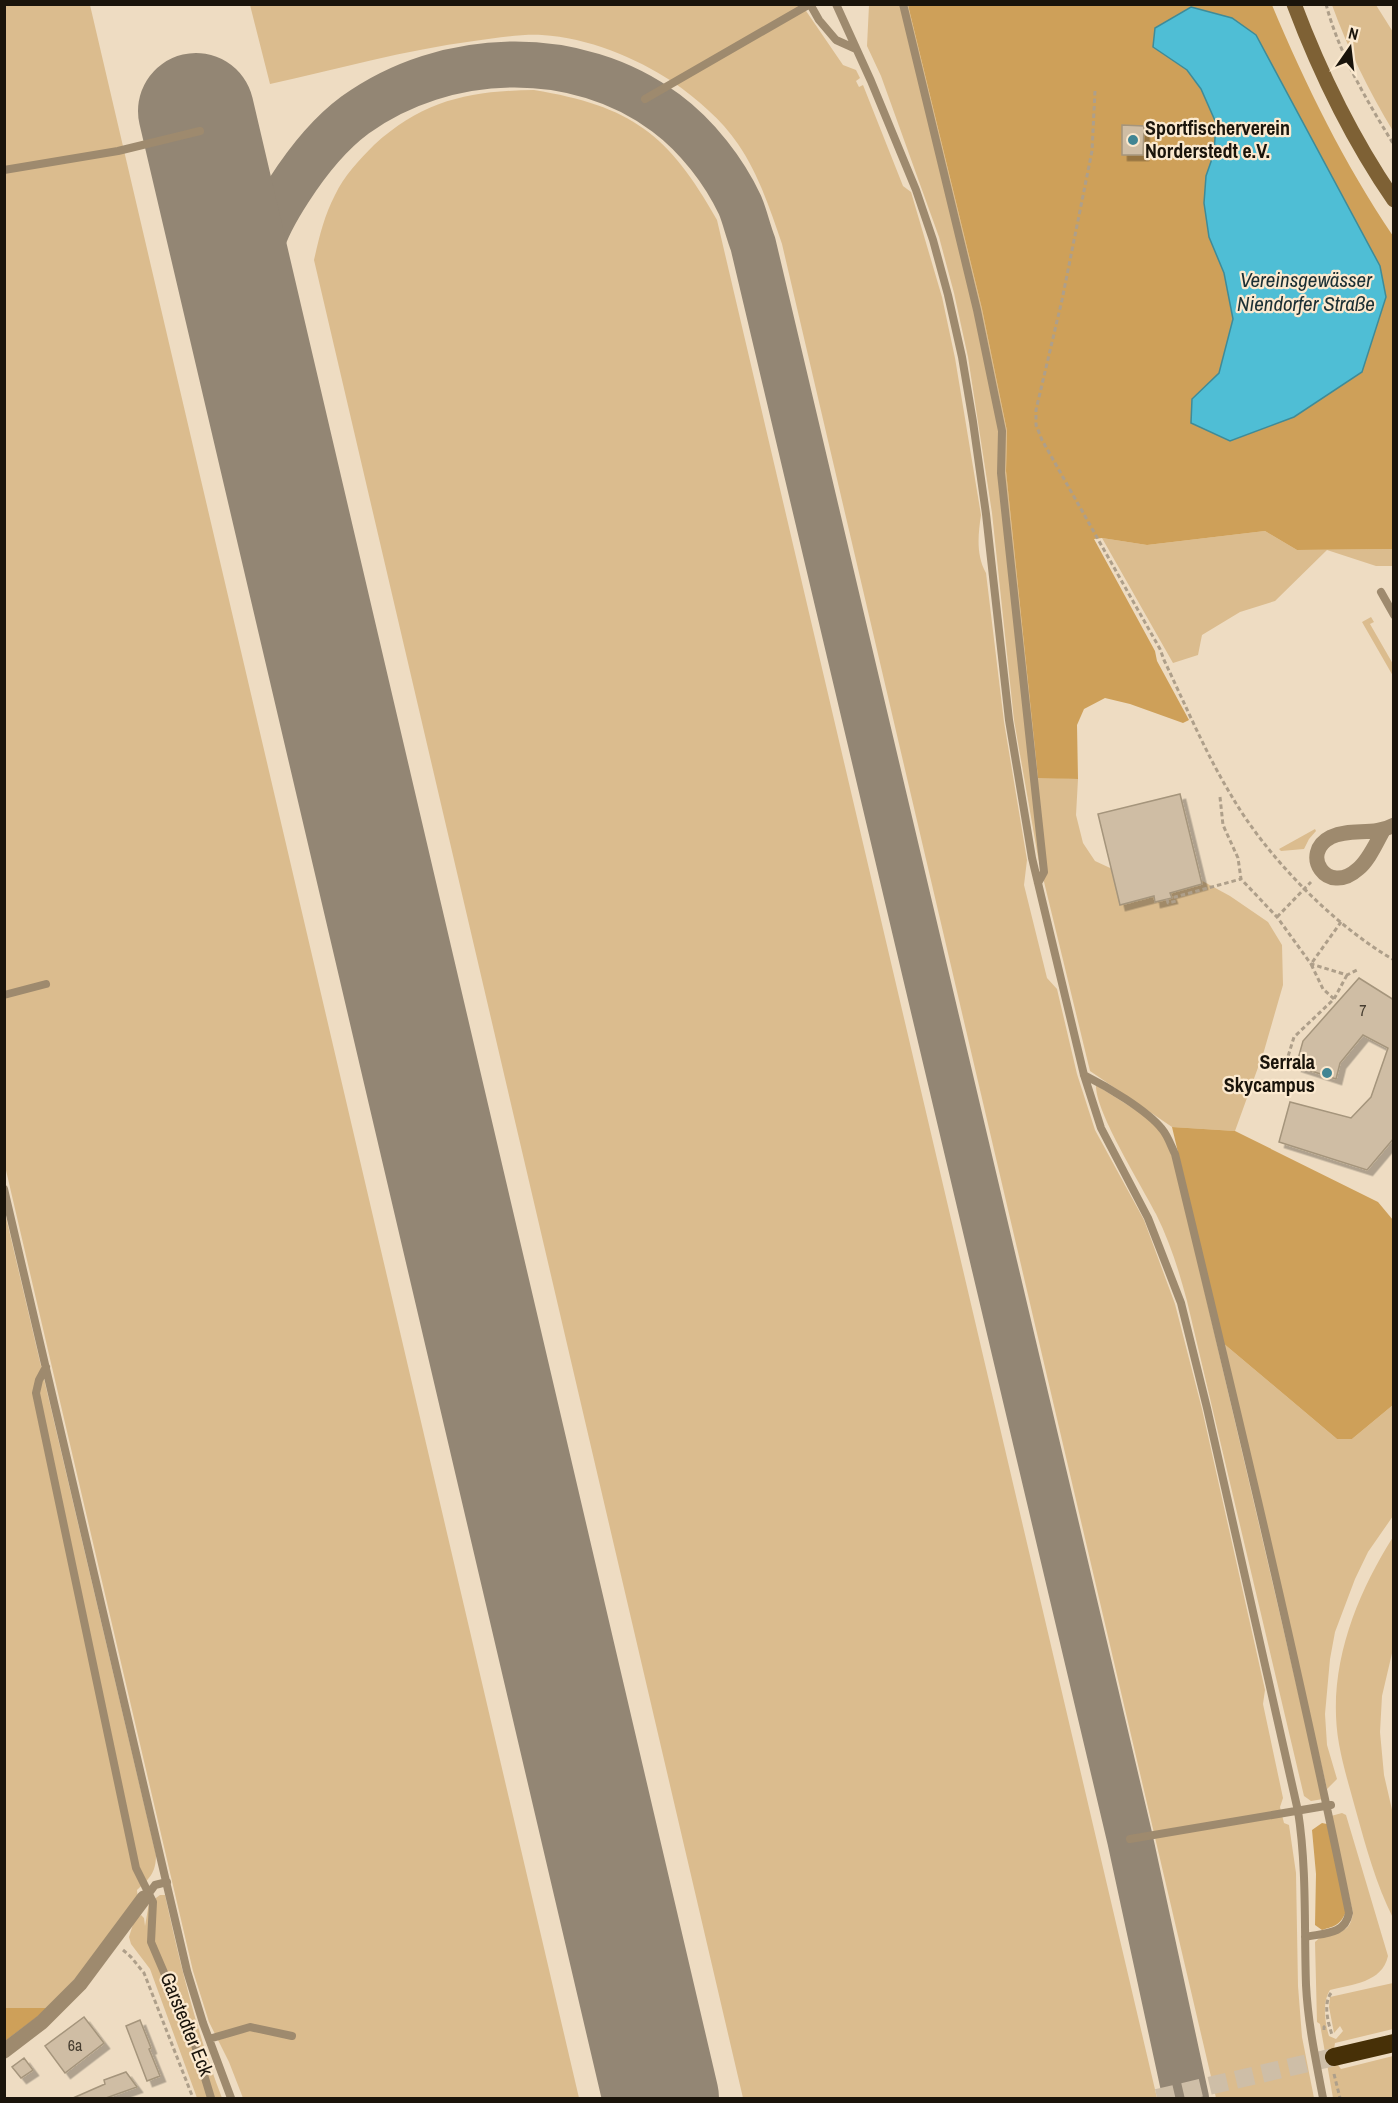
<svg xmlns="http://www.w3.org/2000/svg" width="1398" height="2103" font-family="'Archivo Narrow',sans-serif">
  <defs>
    <filter id="shadow"><feDropShadow dx="5.5" dy="5.5" stdDeviation="0" flood-color="#0004"/></filter>
  </defs>
  <rect width="100%" height="100%" fill="#eedcc2"/>
  <!-- green -->
  <path fill="#dbbc8e" d="M4,5h86l489,2093h-336l-14,-36 -20,-40 -16,-51 -188,-805z
    M250,5h552l41,60 13,5 4,8 -4,3 3,6 4,-2 40,101 8,6 31,105 13,61 26,157c-3,20 -5,40 5,58l18,149 23,138 -3,25 23,93 10,11 20,85 18,56 49,90 31,84 27,105 63,281 -2,14 20,94 -3,9 4,16 5,2 7,48 2,113 4,51 12,61h-98l-434,-1854c-12,-35 -23,-69 -44,-100 -16,-24 -41,-45 -65,-62 -38,-25 -85,-44 -131,-47 -22,-1 -46,3 -68,6 -69,9 -136,28 -204,43z
    M869,5h39l74,304 25,122 -1,40 32,306 40,2 -2,36 7,28 12,18 26,12 74,4 35,19 38,26 14,23 1,40 -19,66 -29,80 -63,-4 -82,-56 -52,-214 -24,-137 -22,-207 -24,-156 -14,-64 -15,-56 -58,-161 -14,-30z
    M1332,5h44l17,27v99c-24,-40 -45,-82 -61,-126z
    M534,90c97,16 135,44 183,130l440,1878h-414l-429,-1838c5,-22 10,-44 21,-65 9,-19 24,-35 39,-50 50,-45 95,-54 160,-55z
    M1265,531l32,19 96,-1v17h-17l-49,-16 -52,51 -35,11 -38,23 -4,20 -25,8 -71,-125 45,7z
    M1371,617l3,5 -4,2 23,40v12l-31,-54z
    M1315,829l1,2 -7,8 -5,10 -23,2 -2,-2z
    M1096,1085l49,31 16,15 12,25 150,643 -12,2 -7,-5 -117,-495c-8,-30 -17,-59 -31,-87 -14,-28 -61,-102 -60,-129z
    M5,1213l151,642c0,18 -7,24 -19,35l1,11 -29,39 -60,68h-44z
    M1223,1343l114,96h15l41,-34v111l-25,36 -13,27 -20,53 -5,27 -5,55 2,31 10,34 -10,10z
    M1393,1537v112l-11,47 -2,36 4,43 9,39v104c-17,-34 -27,-71 -37,-107 -6,-22 -13,-45 -17,-67 -13,-73 16,-147 54,-207z
    M1342,1813l4,2 42,141c-6,27 -36,28 -58,34 -8,12 -5,34 -1,46l7,3 7,-8 -3,-5 -6,7 -5,-26 1,-10 63,-14v46l-58,14c-2,8 0,19 6,26l52,-13v42h-60l-13,-74 -3,-2 -2,-80c15,-15 34,-1 38,-29l-22,-97z
    M160,1895h5c15,69 32,138 57,203h-25l-47,-129 -19,-25 -2,-7 5,-16 7,-6 3,3 1,8 4,-23z"/>
  <!-- forest -->
  <path fill="#cea059" fill-rule="evenodd" d="M908,5h364c34,81 72,158 121,231v313l-96,1 -32,-19 -118,14 -45,-7 -8,1 61,112 2,10 32,59 -6,3 -53,-19 -25,-6 -21,11 -7,16 1,54 -40,-1 -32,-307 1,-40 -25,-122zM1256,35l124,231 6,31 -194,102 27,-26 14,-54 -9,-46 -15,-36 -3,-61 8,-23 2,-30 -15,-34 -14,-19z
    M1172,1127l63,4 143,71 15,18v185l-41,34h-15l-114,-96z
    M1322,1823l5,1 19,87c-5,14 -11,15 -24,19l-7,-5 1,-51 -4,-44z
    M5,2008h44l-44,33z"/>
  <!-- water -->
  <path fill="#4fbed5" stroke="#3f8b98" stroke-width="1.5" d="M1191,7l41,11 24,17 124,231 6,31 -24,75 -68,45 -64,24 -39,-18 1,-24 27,-26 14,-54 -9,-46 -15,-36 -5,-34 2,-27 8,-23 2,-30 -15,-34 -14,-19 -34,-23 2,-19z"/>
  <g fill="none" stroke-linecap="round" stroke-linejoin="round">
    <!-- taxiway -->
    <path stroke="#938674" stroke-width="46" d="M256,373c-4,-44 -7,-84 5,-127 5,-19 17,-39 28,-56 18,-28 39,-55 66,-75 90,-65 222,-69 311,-2 31,23 58,58 74,92 5,12 8,26 13,39l377,1595 56,259"/>
    <!-- runway -->
    <path stroke="#938674" stroke-width="116" d="M196,111l465,1987"/>
  </g>
  <!-- building -->
  <path fill="#cfbda4" stroke="#a5957c" stroke-width="1.5" filter="url(#shadow)" d="M1122,125l22,1 -1,29h-21z
    M1180,794l22,90 -32,9 2,5 -17,4 -1,-6 -34,9 -22,-91z
    M1359,978l35,22v138l-27,32 -88,-28 11,-40 61,16 20,-21 17,-49 -25,-13 -23,28 -4,16 -40,-13 7,-25z
    M84,2017l20,26 -39,30 -20,-27z
    M140,2020l11,28 -2,1 11,27 -13,5 -21,-55z
    M24,2058l9,12 -12,8 -9,-11z
    M126,2072l11,15 -31,11h-33l32,-14 -1,-4z"/>
  <g fill="none" stroke-linecap="round" stroke-linejoin="round">
    <!-- highway-tunnel -->
    <path stroke="#cebea7" stroke-width="18" stroke-dasharray="18 9" stroke-linecap="butt" d="M1157,2098l177,-41"/>
    <!-- path -->
    <path stroke="#ae9f8a" stroke-width="3" stroke-dasharray="4.5 3" stroke-linecap="butt" d="M1326,4c13,50 41,97 68,141
      M1095,91l-3,60 -30,149 -26,110v15l6,15 118,209 4,11c21,44 42,94 67,135 35,61 102,130 163,165
      M1220,797l3,28 15,33 3,21 36,38 34,47 36,11 12,-6
      M1167,899l1,4 8,-2 -1,-4 66,-18
      M1277,917l34,-35
      M1334,999l-11,-10 -12,-25 30,-42
      M1286,1063l8,-26 40,-38 13,-24
      M123,1950l8,7 13,16 49,125
      M1331,1993c-8,11 -3,29 1,42
      M1324,2030v-3l5,-4
      M1334,2074l6,24"/>
    <!-- lane -->
    <path stroke="#9e8a6e" stroke-width="8" d="M810,4l9,16 17,20 20,9
      M836,4l35,77 45,109 17,50 15,55 14,62 11,65 13,92 23,206 23,138 52,217 17,53 47,90 33,85 26,105 91,403c9,58 6,116 8,174 2,39 10,76 17,113
      M903,4l74,306 25,121 -1,42 43,399 -6,11
      M645,99l165,-95
      M4,170l114,-19 82,-20
      M1381,592l13,23
      M4,995l42,-11
      M1084,1075c22,11 63,35 78,54 6,7 9,17 13,25 61,252 122,505 174,759 -4,22 -25,20 -44,24
      M4,1189l183,782 16,52 28,75
      M46,1367l-7,13 -3,13 100,475 17,34 -2,40 44,103 16,53
      M1130,1839l201,-34
      M147,1896l8,-11 12,-3
      M209,2039l41,-12 42,9"/>
    <!-- street -->
    <path stroke="#9e8a6e" stroke-width="15" d="M1383,831c-7,12 -14,29 -25,38 -31,28 -59,-16 -27,-32 20,-9 43,-1 63,-12
      M4,2051l38,-29 38,-38 64,-86"/>
    <!-- secondary -->
    <path stroke="#7e6135" stroke-width="15" d="M1294,4c26,69 58,135 100,196"/>
    <!-- highway -->
    <path stroke="#473007" stroke-width="18" d="M1334,2057l60,-14"/>
  </g>
  <!-- markers -->
  <g fill="#418593" stroke="#fbe9cf" stroke-width="2">
    <circle cx="1133" cy="140" r="6"/>
    <circle cx="1327" cy="1073" r="6"/>
  </g>
  <g text-anchor="middle" stroke-width="4.5" stroke-linejoin="round" paint-order="stroke">
    <!-- number labels -->
    <g font-size="16" fill="#473e31">
      <text x="1363" y="1016">7</text>
      <text x="75" y="2051">6a</text>
    </g>
    <!-- poi labels -->
    <g font-size="20" font-weight="bold" fill="#1a140b" stroke="#fbe9cf" text-anchor="start">
      <text x="1145" y="135">Sportfischerverein<tspan x="1145" dy="23">Norderstedt e.V.</tspan></text>
      <text x="1315" y="1069" text-anchor="end">Serrala<tspan x="1315" dy="23">Skycampus</tspan></text>
    </g>
    <!-- street labels -->
    <g font-size="20" fill="#1a140b" stroke="#fbe9cf">
      <text transform="translate(187 2024) rotate(68)" y="7">Garstedter Eck</text>
    </g>
    <!-- water labels -->
    <g font-size="21" font-style="italic" fill="#1b2f34" stroke="#fbe9cf">
      <text x="1306" y="287">Vereinsgewässer<tspan x="1306" dy="24">Niendorfer Straße</tspan></text>
    </g>
  </g>
  <!-- border -->
  <rect width="1398" height="2103" fill="none" stroke="#1a140b" stroke-width="12"/>
  <!-- north arrow -->
  <g transform="translate(1350 48) rotate(14)" stroke="#fbe9cf" stroke-width="4.5" paint-order="stroke">
  <path d="M0-4.5L10 22L0 15L-10 22Z" fill="#1a140b"/>
  <text y="-9" font-size="16" font-weight="bold" text-anchor="middle" fill="#1a140b">N</text>
  </g>
</svg>
